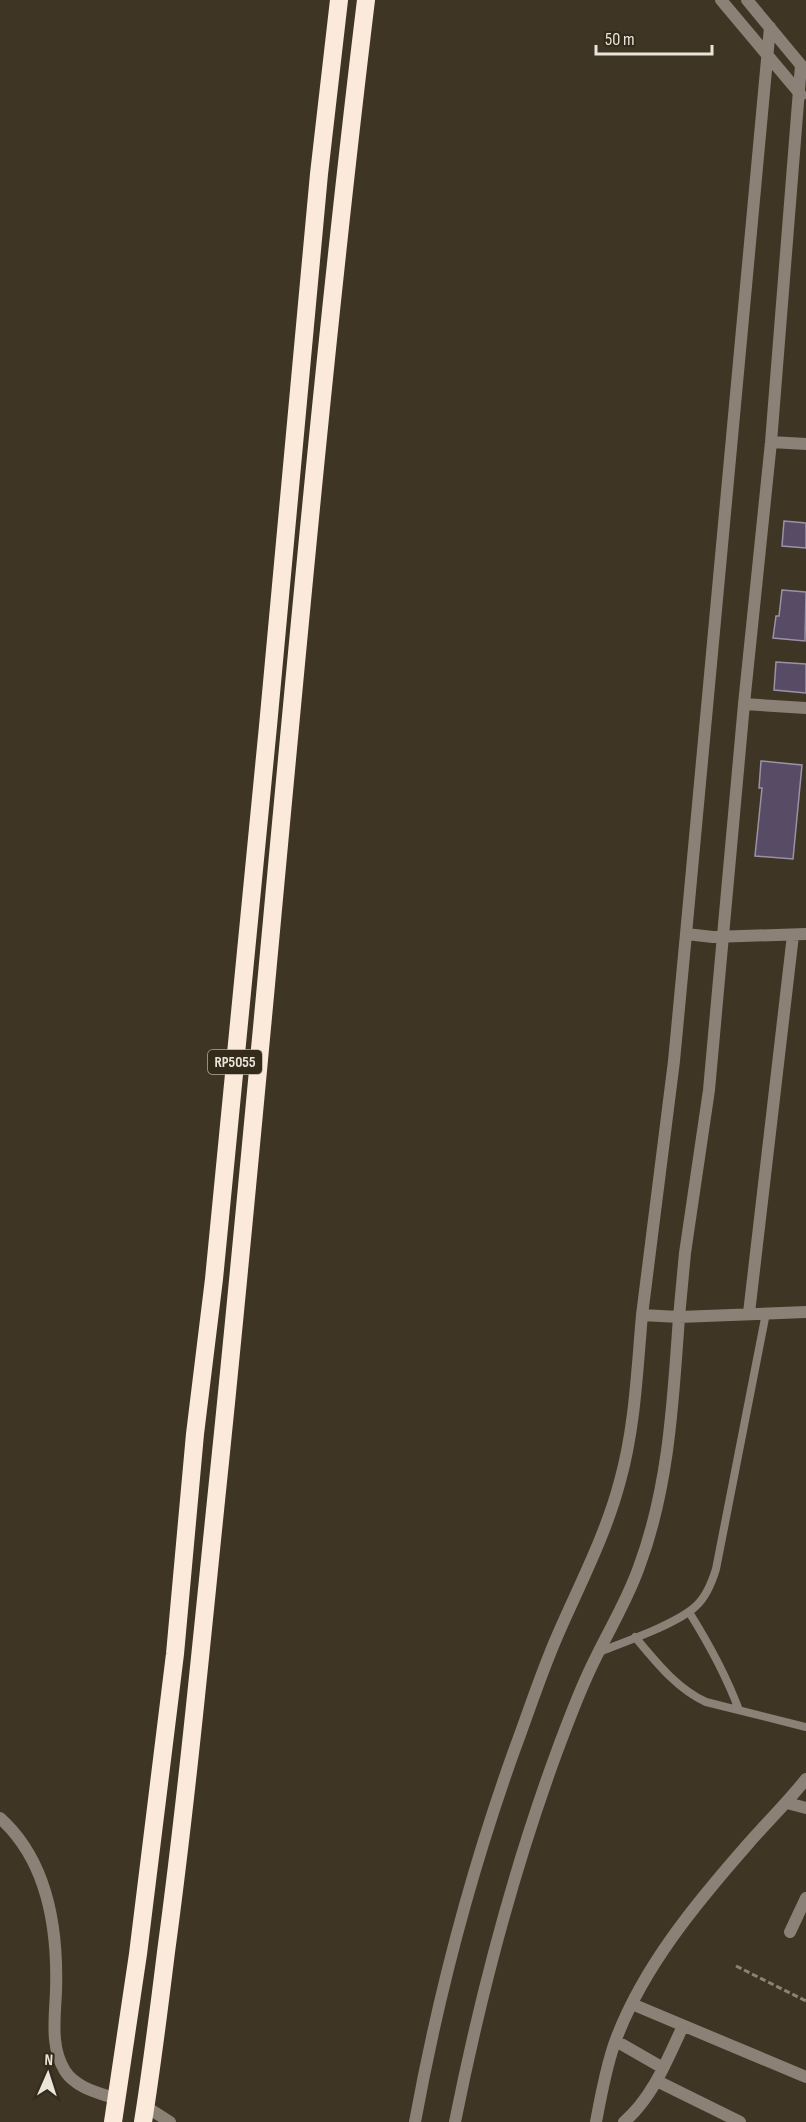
<svg xmlns="http://www.w3.org/2000/svg" width="806" height="2122" font-family="'Sofia Sans Condensed',sans-serif">
  <rect width="100%" height="100%" fill="#3e3524"/>
  <!-- building -->
  <path fill="#574b66" stroke="#9a92a6" stroke-width="1.5" d="M784,521l22,2v25l-24,-2z
    M782,590l24,2 -1,49 -32,-3 3,-22h3z
    M776,662l30,2v29l-32,-3z
    M761,761l41,4 -9,94 -38,-3 7,-68h-3z"/>
  <g fill="none" stroke-linecap="round" stroke-linejoin="round">
    <!-- path -->
    <path stroke="#8b8476" stroke-width="3" stroke-dasharray="6 3" stroke-linecap="butt" d="M736,1966l70,35"/>
    <!-- lane -->
    <path stroke="#8c8176" stroke-width="8" d="M689,1612c20,32 37,63 50,98
      M635,1637c21,25 42,52 71,65l100,25
      M599,1652c25,-10 78,-28 97,-46 10,-9 16,-24 20,-37l50,-256"/>
    <!-- street -->
    <path stroke="#8c8176" stroke-width="12" d="M721,0l80,95
      M747,0l58,70
      M770,27l-84,907 27,3 93,-3
      M801,65l-30,377 -27,262 -35,386 -24,163 -6,64 127,-5
      M771,442l35,2
      M744,704l62,4
      M749,1313l44,-378
      M642,1315l32,-254 12,-127
      M787,1803l19,5
      M0,1818c48,43 58,112 56,173 -1,27 -6,56 9,80 11,17 34,22 52,28
      M790,1932l16,-34
      M632,2004l174,73
      M616,2041l47,27
      M657,2081l83,41
      M145,2106l25,16
      M415,2122c23,-126 56,-251 99,-371 15,-40 28,-81 45,-119 22,-50 47,-98 61,-151 15,-54 17,-110 22,-166l37,2c-6,84 -10,170 -40,250 -13,37 -35,71 -51,107 -12,26 -22,53 -32,80 -44,120 -76,243 -101,368
      M596,2122c5,-27 10,-55 19,-80 27,-74 82,-140 133,-198 19,-22 40,-42 58,-65
      M624,2122c29,-25 43,-62 59,-96"/>
    <!-- highway -->
    <path stroke="#fbeada" stroke-width="18" d="M113,2122l25,-168 37,-300 20,-220 19,-155 54,-553 51,-552 20,-174
      M143,2122c9,-56 16,-113 23,-170 22,-163 37,-327 54,-490 50,-487 87,-976 146,-1462"/>
  </g>
  <g text-anchor="middle" stroke-width="4.5" stroke-linejoin="round" paint-order="stroke">
    <!-- shield labels -->
    <rect fill="#342b1a" stroke="#b3aca0" stroke-width="1.5" x="208" y="1050" width="54" height="24" rx="4.5"/>
    <g font-size="15" font-weight="bold" fill="#eae4da">
      <text x="235" y="1067">RP5055</text>
    </g>
  </g>
  <!-- north arrow -->
  <g transform="translate(48 2074) rotate(3)" stroke="#342b1a" stroke-width="4.5" paint-order="stroke">
  <path d="M0-4.5L10 22L0 15L-10 22Z" fill="#eae4da"/>
  <text y="-9" font-size="16" font-weight="bold" text-anchor="middle" fill="#eae4da">N</text>
  </g>
  <!-- scale -->
  <path d="M596 45v9h116v-9" fill="none" stroke="#eae4da" stroke-width="3"/>
  <text x="605" y="45" font-size="18" fill="#eae4da" stroke="#342b1a" stroke-width="4.5" paint-order="stroke">50 m</text>
</svg>
